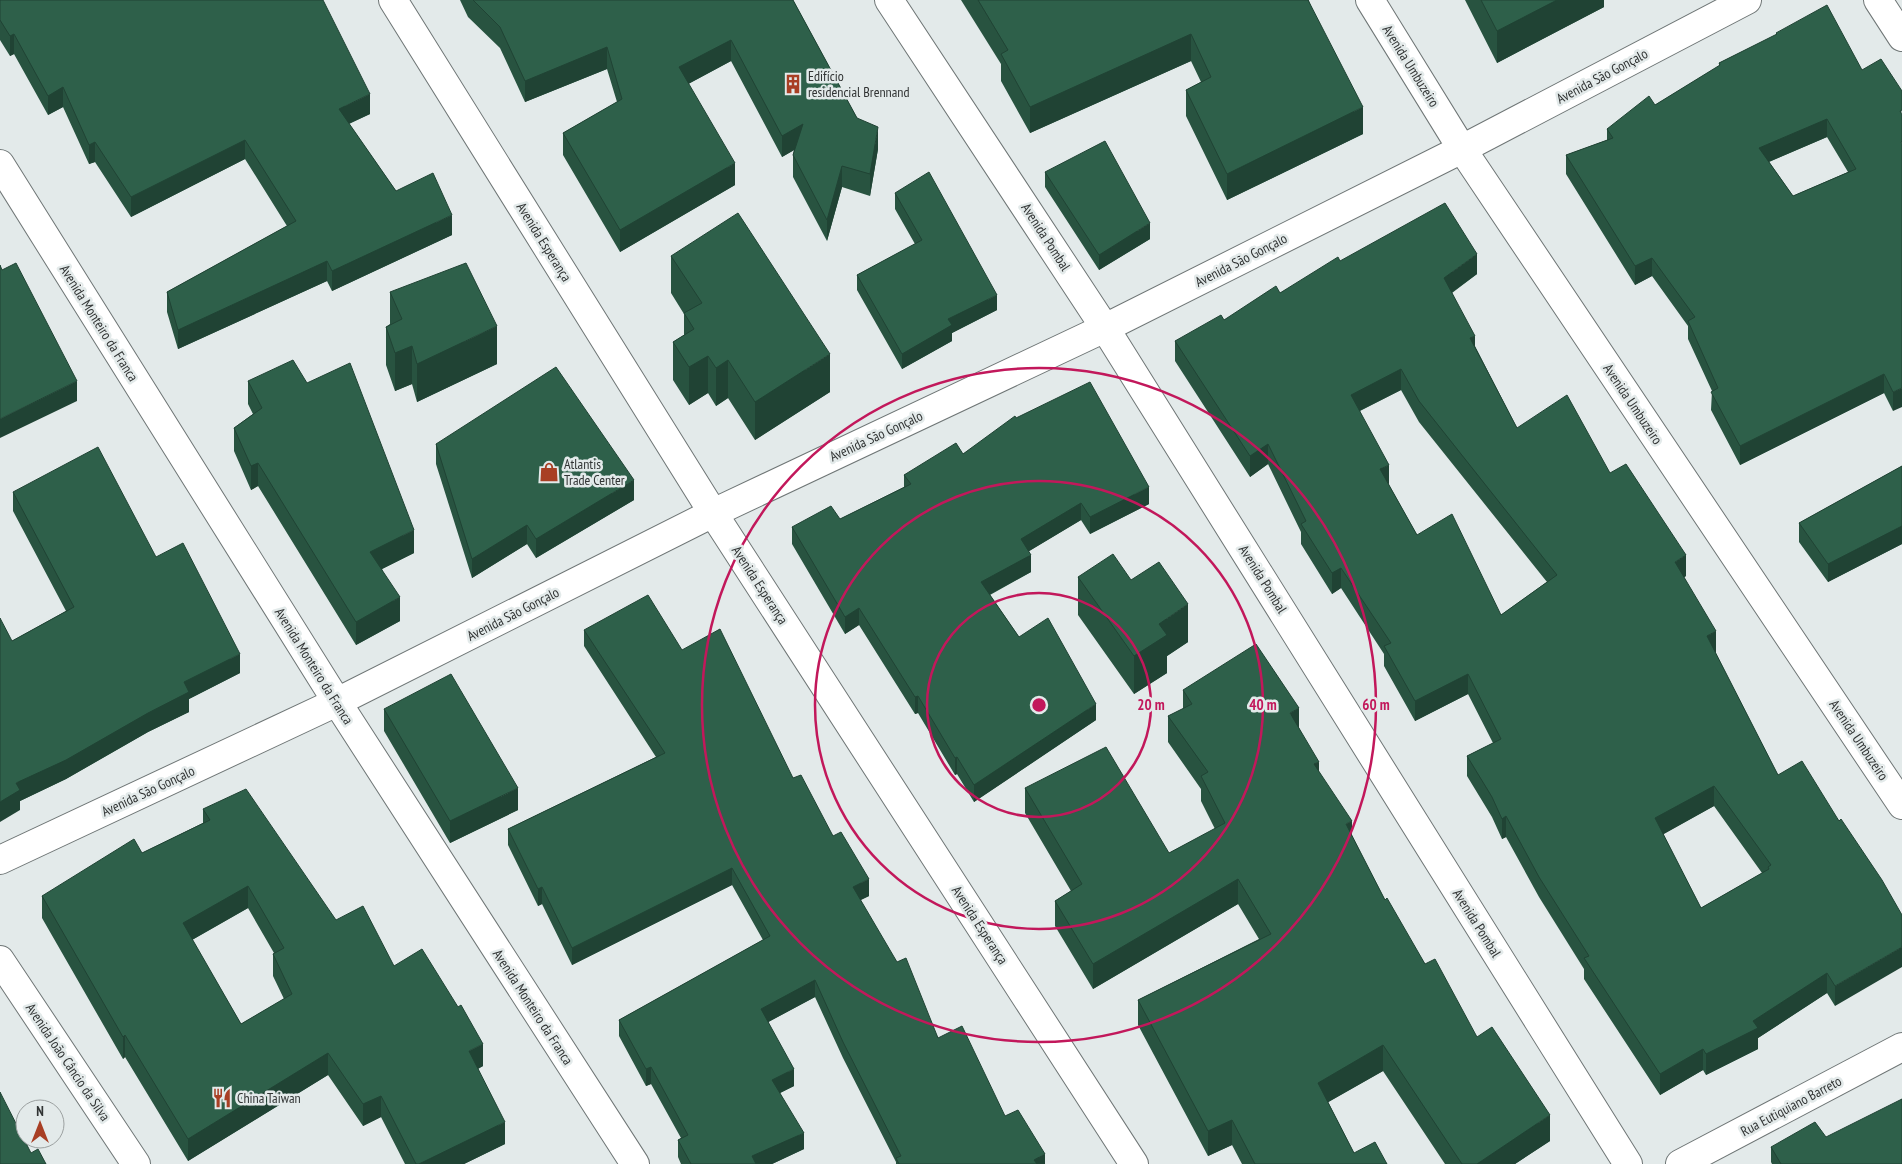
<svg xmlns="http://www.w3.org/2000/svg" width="1902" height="1164" font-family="'PT Sans Narrow',sans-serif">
  <rect width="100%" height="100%" fill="#e3eaea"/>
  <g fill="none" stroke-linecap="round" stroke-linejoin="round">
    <defs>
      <path id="minor" d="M889,0l216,328 523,836
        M1370,0l92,149 440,656
        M0,164l337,538 298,462
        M1680,1164l222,-117"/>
      <path id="tertiary" d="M0,860l337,-158 376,-189 392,-185 357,-179 285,-149"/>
      <path id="secondary" d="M393,0l320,513 421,651
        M1878,0l24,37
        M0,960l136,204"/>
    </defs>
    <!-- minor casing -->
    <use href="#minor" stroke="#6f7676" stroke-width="30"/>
    <!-- tertiary casing -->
    <use href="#tertiary" stroke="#6f7676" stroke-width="30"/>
    <!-- secondary casing -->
    <use href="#secondary" stroke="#6f7676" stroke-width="30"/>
    <!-- minor -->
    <use href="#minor" stroke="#fff" stroke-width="28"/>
    <!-- tertiary -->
    <use href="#tertiary" stroke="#fff" stroke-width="28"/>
    <!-- secondary -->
    <use href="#secondary" stroke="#fff" stroke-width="28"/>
  </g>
  <!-- wall -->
  <path fill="#285340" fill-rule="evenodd" d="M0,0l370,114 -21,10 47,67 56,44 -120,56 -5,-10 -149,68 -11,-37v-20l120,-66 -42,-67 -114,58 -36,-55 -6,2 -26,-57 -15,8 -34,-61 -4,2 -10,-16z
    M460,0h333l64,118 21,31 -8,47 -28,-9 -15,54 -34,-64v-22l1,-5 -12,7 -51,-96 -43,23 47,101 -115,67 -57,-97v-22l54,-31 -10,-33 -82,33 -25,-54 -32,-31z
    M961,0h348v1l54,133 -136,66 -41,-84v-26l15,-8 -10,-21 -161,72 -29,-52v-17z
    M1465,0h139v7l-107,56z
    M1776,33l86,37 40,21 -9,320 -9,-18 -144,72 -29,-55 1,-19 -24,-52v-13l-36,-50 -17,9 -69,-111v-19l41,-15v-11l48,-24 64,-39v-3l57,-28zM1827,137l21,35 -55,24 -24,-34z
    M1045,172l105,67 -51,31 -54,-83z
    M895,193l102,117 -45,23v8l-50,28 -45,-79v-15l58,-31 -20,-35z
    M671,256l159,136 -75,48 -27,-42 -12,8 -8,-13 -19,12 -16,-25v-38l11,-7v-21l-13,-21z
    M1340,261l137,13 -25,19 23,53 42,82 93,45 76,103 -2,1 32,75h-1l63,123 61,46 -4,185 -8,-13 -69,45v11l-52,26 -3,-5 -43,25 -76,-116v-10l-45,-72 -33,-60 -4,2 -10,-22 -25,-41v-20l26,-13 -25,-49 -53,27 -31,-55v-12l-43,-66 -9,6 -31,-50v-12l-33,-68 -18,13 -75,-116v-20l49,-21 56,-27zM1401,390l18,32 128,160 -46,33 -84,-80 -28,-50 -29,-74zM1714,806l48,67 -61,35 -38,-74z
    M390,292l107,72 -80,38 -5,-18 -17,7 -9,-26v-38l4,-3z
    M248,381l59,2 107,170 -32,16 18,52 -44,24 -98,-159 -7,4 -17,-39v-23l19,-14 -5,-10z
    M1016,418l133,86 -59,30 -9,-14 -52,31 2,21 -41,23 29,42 77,83 -122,82 -17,-28 -2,1 -37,-62 -3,1 -56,-89 -14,9 -53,-90v-17l48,-8 64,-32v-12l59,-21z
    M436,444l198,56 -98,58 -9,-14 -55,34 -36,-114z
    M1902,466v78l-74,38 -29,-40v-19z
    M13,492l143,65 84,116 -51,26v13l-41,20 -82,47 -46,22v9l-8,-169 54,-30 -53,-100z
    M1078,577l53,3 57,62 -21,14v17l-33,21 -56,-79z
    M584,630l98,20 111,128 40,58 36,60 -9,4 78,138 107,126h-149v-2l-53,-104 -28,-61 -47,25 26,64 -14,7 24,56 -32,15h-91l-3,-7v-17l3,-2 -30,-54 -5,2 -27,-50v-16l144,-80 -31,-55 -160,80 -30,-61 -4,2 -30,-61v-16l148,-72 -72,-111z
    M1183,690l116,38 20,44 66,128 40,64 125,177 -35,23h-70l-62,-93 -55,31 26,51 33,11h-145l-10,-19 -24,11 -70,-131v-25l121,-61 -21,-35 -145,85 -38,-63v-25l16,-10 -46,-78v-25l144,65 46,-24 -14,-28v-12l-33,-47v-26l15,-7z
    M384,709l134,101 -68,33 -66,-112z
    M203,809l133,111 58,46 89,100 -5,3 27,75 -41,20h-59l-24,-47 -18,9 -35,-51 -140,86 -63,-104 -2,2 -81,-141v-22l100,-43 61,-30zM248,908l26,45 -1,1v22l11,23 -43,25 -49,-84z
    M1826,1137l76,27h-130l-1,-2v-15z"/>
  <!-- shaded-wall -->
  <path fill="#204334" d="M1557,0h47v7l-107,56v-32z
    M14,34v20l-4,2v-20z
    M1191,34v27l-161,72v-26z
    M731,40v21l-52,28v-22z
    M607,47v22l-82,33v-21z
    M63,87v20l-15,8v-19z
    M370,94v20l-31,14v-19z
    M1363,107v27l-136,66v-26z
    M1827,119v18l-68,29v-18z
    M803,124v21l-21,12v-21z
    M878,127v22l-8,47v-22z
    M245,140v19l-114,58v-20z
    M95,142v20l-6,2v-19z
    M735,163v22l-115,67v-22z
    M842,166v21l-15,54v-21z
    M452,215v20l-120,56v-20z
    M1150,223v16l-51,31v-15z
    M1477,254v20l-33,24v-20z
    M1652,258v18l-17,9v-19z
    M327,261v20l-149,68v-19z
    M997,295v15l-45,23v8l-50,28v-15l46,-35z
    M497,326v38l-80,38v-38z
    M1475,336v20l-5,-18z
    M412,346v38l-17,7v-38z
    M830,354v38l-75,48v-38z
    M708,356v37l-19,12v-38z
    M728,360v38l-12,8v-38z
    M1401,369v21l-50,25v-20z
    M1884,374v19l-144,72v-19z
    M77,381v20l-77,37v-19z
    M1902,388v19l-9,4v-19z
    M1268,444v20l-18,13v-21z
    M258,463v23l-7,4v-24z
    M1389,465v20l-9,-16z
    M634,480v20l-98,58v-19z
    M1149,487v17l-59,30v-17z
    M1081,503v17l-60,36v-17z
    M527,525v19l-55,34v-19z
    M1902,526v18l-74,38v-18z
    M414,530v23l-44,22v-23z
    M1031,555v17l-50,27v-17z
    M1686,555v21l-11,7v-21z
    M1341,568v20l-9,6v-21z
    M400,597v24l-44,24v-23z
    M1188,604v38l-21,14v17l-33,21v-38l25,-32z
    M859,608v17l-14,9v-17z
    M1716,631v21l-9,5v-21z
    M240,654v19l-51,26v13l-41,20 -82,47 -46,22v9l-20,12v-20l16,-19 168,-101z
    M1468,674v20l-53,27v-20z
    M918,696v17l-3,1v-17z
    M1096,704v16l-122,82v-17z
    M1299,708v26l-9,-21z
    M957,757v17l-2,1v-17z
    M1319,762v25l-5,-23z
    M1714,786v20l-59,33v-21z
    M518,788v22l-68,33v-22z
    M1506,816v21l-4,2v-20z
    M1352,821v25l-6,-22z
    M732,868v17l-160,80v-17z
    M869,879v17l-16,8v-17z
    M1238,879v25l-145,85v-25z
    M248,886v22l-65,37v-22z
    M542,887v17l-4,2v-17z
    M1902,947v20l-67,39v-20z
    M1827,973v20l-69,45v11l-52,26v-21l47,-33z
    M815,980v17l-54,29v-17z
    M125,1035v22l-2,2v-22z
    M483,1044v22l-14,7v-22z
    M1383,1045v26l-65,37v-25z
    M1703,1049v21l-43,25v-21z
    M328,1053v22l-140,86v-22z
    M651,1067v17l-5,2v-17z
    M794,1069v17l-22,11v-17z
    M381,1096v21l-18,9v-22z
    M1550,1115v26l-35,23h-38z
    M1232,1120v25l-24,11v-25z
    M505,1122v22l-41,20h-45z
    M804,1133v16l-32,15h-20v-8z
    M1045,1154v10h-11v-4z"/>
  <!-- building -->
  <path fill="#2e604a" stroke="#204334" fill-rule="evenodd" d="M0,0h323l47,94 -31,15 57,82 37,-18 19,42 -120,56 -5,-10 -149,69 -11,-38 129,-71 -51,-81 -114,57 -36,-55 -6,3 -26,-58 -15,9 -34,-62 -4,2 -10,-16z
    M473,0h320l64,118 21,9 -8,47 -28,-8 -15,54 -34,-65 10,-31 -21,12 -51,-96 -52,27 56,96 -115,67 -57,-97 59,-34 -15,-52 -82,34 -25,-54z
    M978,0h330l55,107 -136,67 -41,-84 25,-13 -20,-43 -161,73 -29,-53 7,-4z
    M1481,0h76l-60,31z
    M1827,5l35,65 19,-11 21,32v19l-2,1 2,4v27h-1l1,2v244l-9,4 -9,-18 -144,72 -29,-54 7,-4 -30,-67 7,-4 -43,-59 -17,8 -69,-111 47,-17 -6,-9 42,-33 6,9 65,-40 -1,-2 58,-29 -1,-1zM1827,119l29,50 -63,27 -34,-48z
    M1105,141l45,82 -51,32 -54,-83z
    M929,172l68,123 -49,24 4,6 -50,29 -45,-79 65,-35 -27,-47z
    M1445,203l32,51 -33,24 31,58 -5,2 47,90 50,-33 43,78 16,-9 60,91 -11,7 41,69 -9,5 71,139 24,-14 37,60 2,-2 41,61 20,35v32l-67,39 -8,-13 -74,48 5,7 -52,26 -3,-5 -43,25 -76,-116 5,-2 -50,-79 -33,-61 -4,3 -10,-22 -25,-41 34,-17 -33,-65 -53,27 -31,-55 7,-3 -50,-75 -9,5 -31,-49 5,-3 -38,-77 -18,12 -75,-115 46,-26 3,5 52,-34 4,7 58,-36 2,4zM1401,369l18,32 138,174 -56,40 -49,-101 -35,21 -37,-66 9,-4 -38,-70zM1714,786l57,79 -3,2 1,2 -68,39 -46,-90z
    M738,213l92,141 -75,48 -27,-42 -12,8 -8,-12 -19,11 -16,-25 21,-13 -10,-16 18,-10 -31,-47z
    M16,263l61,118 -77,38v-154l2,5z
    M466,263l31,63 -80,38 -5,-18 -17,7 -9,-26 16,-8 -12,-27z
    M293,360l14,23 43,-20 64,167 -44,22 30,45 -44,25 -98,-159 -7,3 -17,-38 28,-20 -14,-27z
    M556,367l78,113 -98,59 -9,-14 -55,34 -36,-115z
    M1090,382l59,105 -59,30 -9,-14 -60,36 10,16 -50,27 38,55 29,-19 48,86 -122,81 -17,-28 -2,1 -37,-62 -3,1 -56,-89 -14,9 -53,-90 39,-21 9,13 71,-35 -7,-9 52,-32 7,11 52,-38 1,2z
    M98,447l58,110 27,-14 57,111 -56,28 5,10 -41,21 -82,47 -50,23 4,7 -20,12v-184l12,23 62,-34 -61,-115z
    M1902,466v60l-74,38 -29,-41z
    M1113,554l18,26 28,-18 29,42 -29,20 8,11 -33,21 -56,-79z
    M648,595l34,55 38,-21 73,149 8,-3 32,61 8,-4 28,47 -16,8 44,75 9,-4 32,80 24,-12 43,90 13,-6 27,44 -11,6 3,4h-138l-3,-6 5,-2 -58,-114 -28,-62 -54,29 33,60 -22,11 32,53 -52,23 4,8h-65l-13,-24 10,-5 -37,-68 -5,2 -27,-49 151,-84 -38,-68 -160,80 -30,-61 -4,2 -30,-60 157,-76 -81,-123z
    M1256,644l43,64 -9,5 29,49 -5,2 38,57 -6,3 39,76 2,-2 38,66 10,-5 42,78 15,-10 58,88 -73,49h-15l-79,-119 -65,38 36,70 21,-11 12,22h-132l-23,-44 -24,11 -70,-131 133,-66 -33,-55 -145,85 -38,-63 27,-17 -57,-96 81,-41 63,106 56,-30 -24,-47 7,-4 -40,-56 24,-12 -9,-14z
    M451,674l67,114 -68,33 -66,-112z
    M246,789l90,131 27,-14 31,60 28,-17 36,58 3,-2 22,39 -14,7 36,71 -86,42h-3l-35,-68 -18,8 -35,-51 -140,86 -63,-104 -2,2 -81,-141 92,-57 8,14 68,-33 -7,-11zM248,886l36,62 -11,6 19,40 -51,30 -58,-101z
    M0,1092l31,61 7,-4 8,15h-46z
    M1902,1099v65h-121l-10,-17 44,-25 11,15z"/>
  <!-- distance rings -->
  <g fill="none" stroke="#c2185b" stroke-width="2.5">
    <circle cx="1039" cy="705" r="112"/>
    <circle cx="1039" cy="705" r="224"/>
    <circle cx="1039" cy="705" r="337"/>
  </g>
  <!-- icons -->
  <defs>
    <symbol id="building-bare" viewBox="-9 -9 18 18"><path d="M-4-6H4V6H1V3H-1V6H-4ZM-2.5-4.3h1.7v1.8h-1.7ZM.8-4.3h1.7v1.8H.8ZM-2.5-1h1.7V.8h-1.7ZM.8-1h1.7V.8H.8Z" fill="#a83f24" stroke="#e3eaea" stroke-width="2.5" paint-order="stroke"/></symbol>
    <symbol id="shop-bare" viewBox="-9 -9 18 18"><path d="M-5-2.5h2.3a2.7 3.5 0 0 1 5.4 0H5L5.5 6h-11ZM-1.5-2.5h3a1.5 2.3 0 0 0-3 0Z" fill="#a83f24" stroke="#e3eaea" stroke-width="2.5" paint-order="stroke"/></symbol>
    <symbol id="restaurant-bare" viewBox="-9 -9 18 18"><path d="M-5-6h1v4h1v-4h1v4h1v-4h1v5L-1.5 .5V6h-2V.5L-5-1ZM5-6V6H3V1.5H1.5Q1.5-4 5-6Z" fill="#a83f24" stroke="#e3eaea" stroke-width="2.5" paint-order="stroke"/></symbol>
  </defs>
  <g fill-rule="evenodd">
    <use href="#building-bare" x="779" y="70" width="28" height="28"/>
    <use href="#shop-bare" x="535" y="458" width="28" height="28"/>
    <use href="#restaurant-bare" x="208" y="1084" width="28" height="28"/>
  </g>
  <g text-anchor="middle" stroke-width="5" stroke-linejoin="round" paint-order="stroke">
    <!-- street labels -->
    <g font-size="14" fill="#313434" stroke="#e3eaea">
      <text transform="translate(1411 66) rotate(58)" y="5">Avenida Umbuzeiro</text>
      <text transform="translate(1602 76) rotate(-28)" y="5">Avenida São Gonçalo</text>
      <text transform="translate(1046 237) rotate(57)" y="5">Avenida Pombal</text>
      <text transform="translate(544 242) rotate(58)" y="5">Avenida Esperança</text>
      <text transform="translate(1241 260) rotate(-27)" y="5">Avenida São Gonçalo</text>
      <text transform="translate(99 323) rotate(58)" y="5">Avenida Monteiro da Franca</text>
      <text transform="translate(1633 404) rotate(56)" y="5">Avenida Umbuzeiro</text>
      <text transform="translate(876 436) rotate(-25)" y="5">Avenida São Gonçalo</text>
      <text transform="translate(1263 579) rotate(58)" y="5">Avenida Pombal</text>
      <text transform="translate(760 585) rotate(57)" y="5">Avenida Esperança</text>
      <text transform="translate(513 614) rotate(-27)" y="5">Avenida São Gonçalo</text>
      <text transform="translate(314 666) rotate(58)" y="5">Avenida Monteiro da Franca</text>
      <text transform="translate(1859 740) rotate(56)" y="5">Avenida Umbuzeiro</text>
      <text transform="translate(148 791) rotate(-25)" y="5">Avenida São Gonçalo</text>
      <text transform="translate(1477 923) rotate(58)" y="5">Avenida Pombal</text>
      <text transform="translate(980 925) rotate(57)" y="5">Avenida Esperança</text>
      <text transform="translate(533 1007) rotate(57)" y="5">Avenida Monteiro da Franca</text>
      <text transform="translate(68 1062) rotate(56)" y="5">Avenida João Câncio da Silva</text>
      <text transform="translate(1791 1106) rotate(-28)" y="5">Rua Eutiquiano Barreto</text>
    </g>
    <!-- poi labels -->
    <g font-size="14" fill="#313434" stroke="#e3eaea" text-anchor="start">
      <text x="808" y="81">Edifício<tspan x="808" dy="16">residencial Brennand</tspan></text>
      <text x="564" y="469">Atlantis<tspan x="564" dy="16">Trade Center</tspan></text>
      <text x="237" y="1103">China Taiwan</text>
    </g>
  </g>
  <circle cx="1039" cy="705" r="8" fill="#c2185b" stroke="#e3eaea" stroke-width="2.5"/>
  <g font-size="15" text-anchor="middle" font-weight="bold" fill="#c2185b" stroke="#e3eaea" stroke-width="5" stroke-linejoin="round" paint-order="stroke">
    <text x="1151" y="710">20 m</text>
    <text x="1263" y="710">40 m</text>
    <text x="1376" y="710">60 m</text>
  </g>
  <!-- north arrow -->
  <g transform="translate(40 1124)"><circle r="24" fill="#e3eaea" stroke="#9ca1a1"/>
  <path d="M0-4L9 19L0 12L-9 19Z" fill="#a83f24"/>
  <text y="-8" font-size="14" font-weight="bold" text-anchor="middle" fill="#313434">N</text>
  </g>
</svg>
